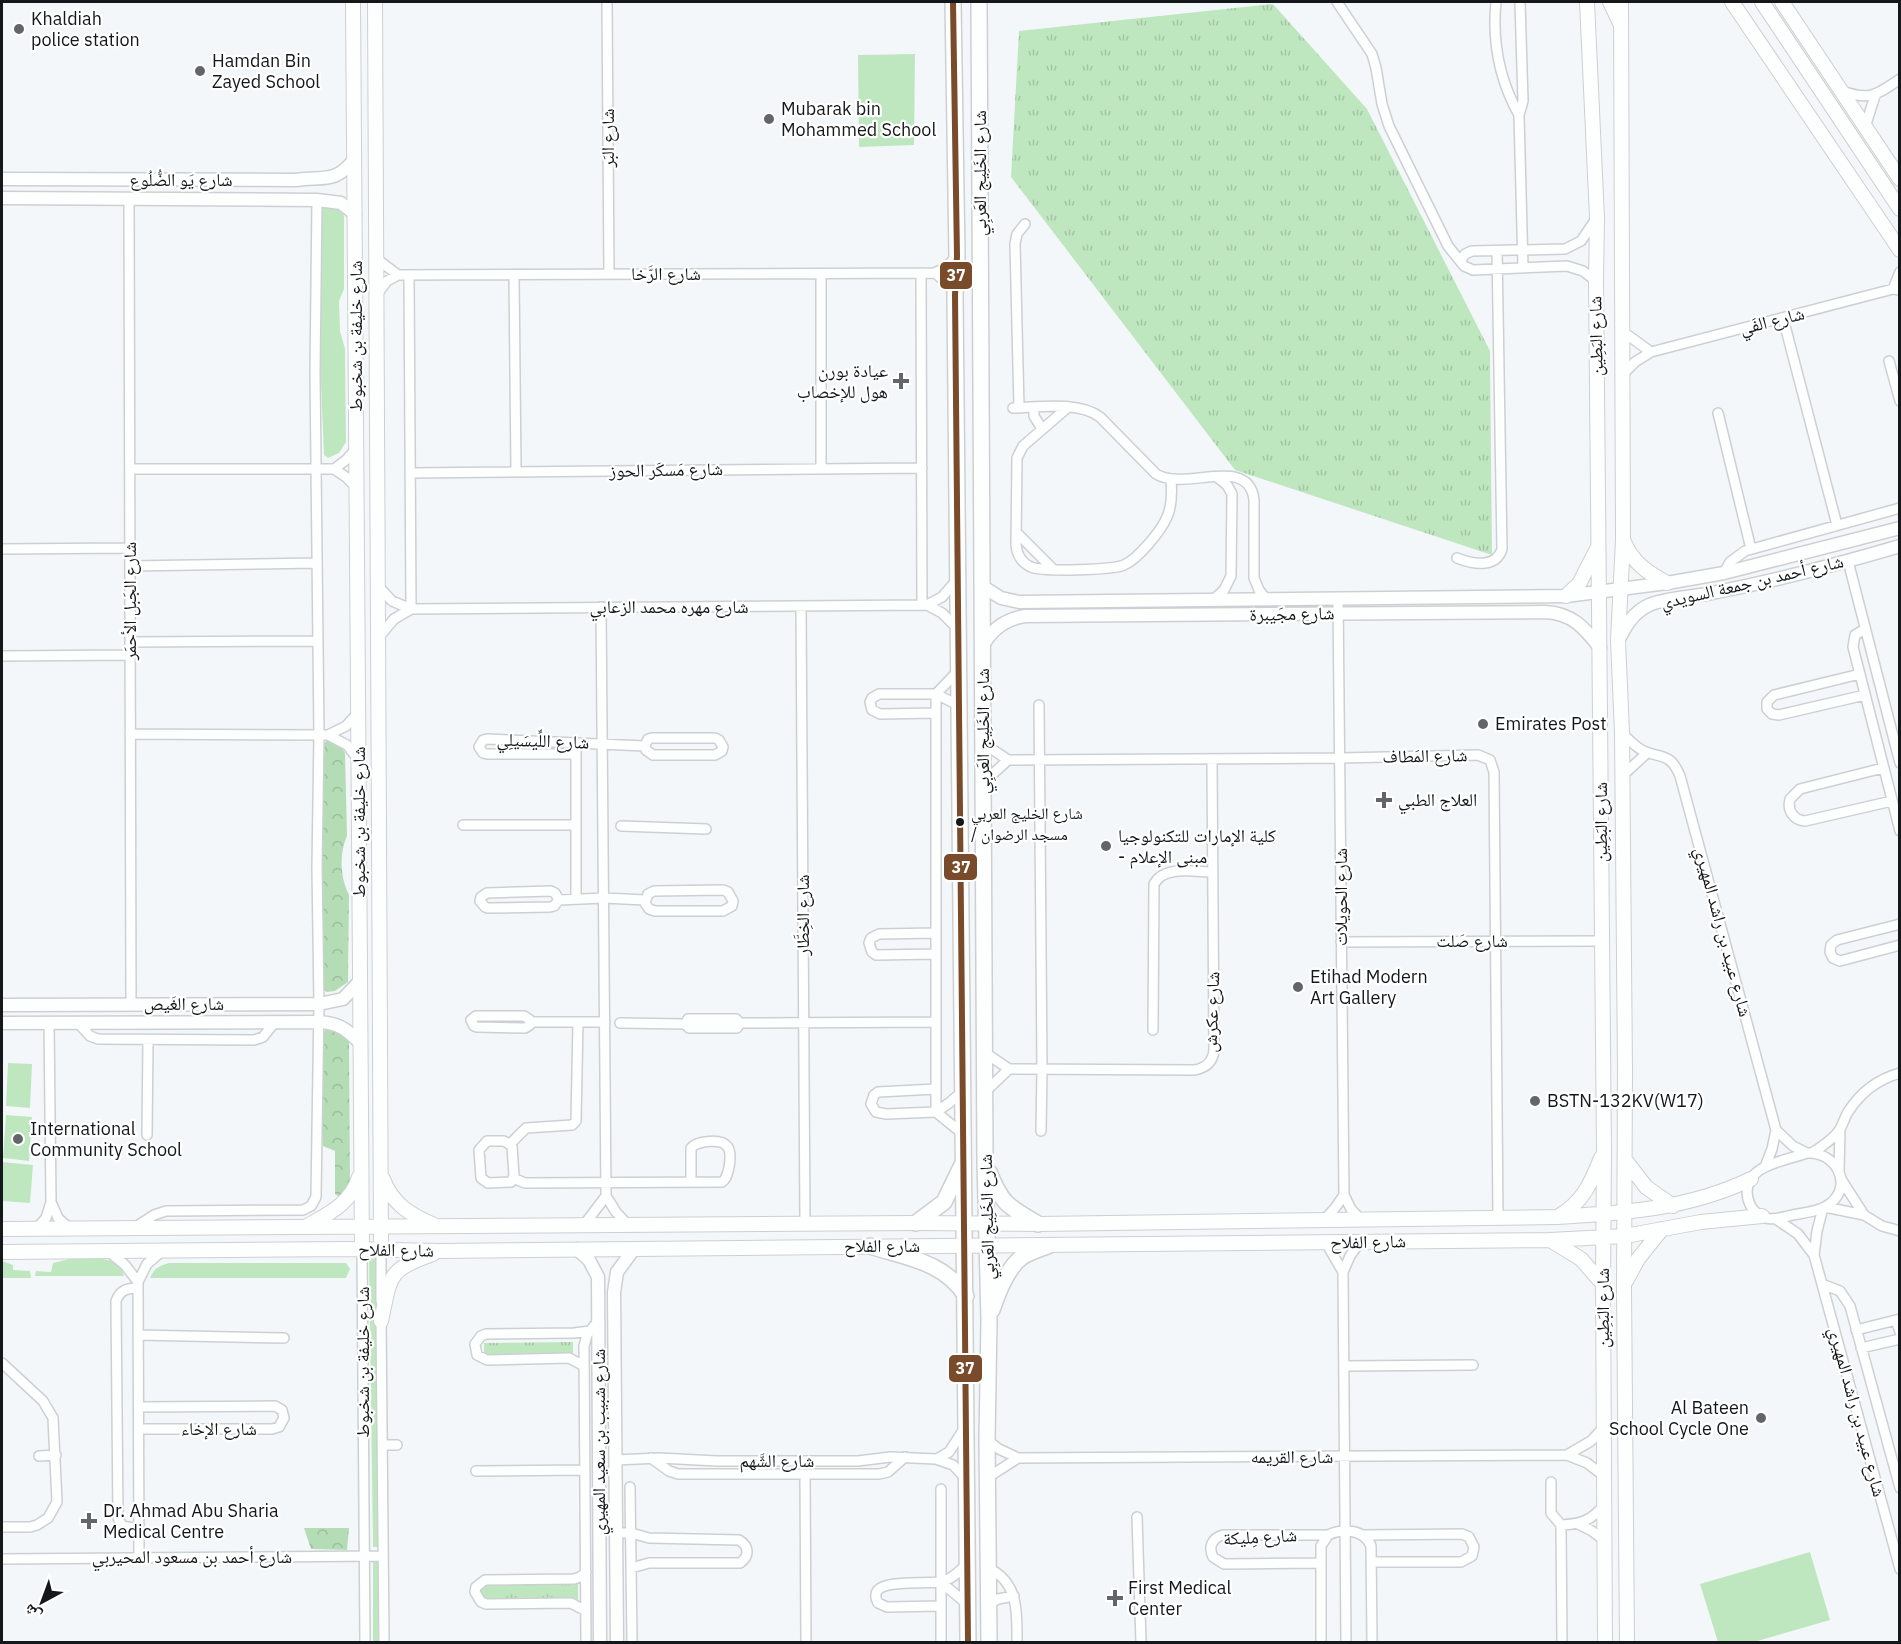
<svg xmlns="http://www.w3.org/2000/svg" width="1901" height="1644" font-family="'IBM Plex Sans','Noto Naskh Arabic',sans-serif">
  <defs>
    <pattern id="forest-crowns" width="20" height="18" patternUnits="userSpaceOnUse" patternTransform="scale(1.5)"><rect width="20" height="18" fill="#b5ddb5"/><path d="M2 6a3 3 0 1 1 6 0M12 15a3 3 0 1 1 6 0" fill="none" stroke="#9bbd9b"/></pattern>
    <pattern id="park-tufts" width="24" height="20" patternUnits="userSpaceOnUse" patternTransform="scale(1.5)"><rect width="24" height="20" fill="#bfe7bf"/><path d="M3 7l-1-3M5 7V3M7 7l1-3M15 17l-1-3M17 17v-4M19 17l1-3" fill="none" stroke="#a3c5a4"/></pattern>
  </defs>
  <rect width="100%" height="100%" fill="#f4f7fa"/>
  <!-- grass -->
  <path fill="#bfe7bf" d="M915,54l-1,91 -55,2 -1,-92z
    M325,202l16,6 3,8v73l-5,12 1,30 5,18 1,93 -7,11 -11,5 -4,-3 -6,-143 2,-94z
    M8,1063l24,1 -2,44 -24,-2z
    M6,1115l26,2 -3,44 -26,-3z
    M2,1162l31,3 -3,38 -28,-2z
    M369,1258l8,1 3,288h-7z
    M70,1259c18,0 48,-6 54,17h-89l1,-5 15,1 2,-9z
    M2,1261l11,4v5l17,1 1,7h-29z
    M169,1263h177l4,6 -4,9h-196c4,-10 9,-12 19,-15z
    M1810,1552l20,68 -76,22h-36l-18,-58z
    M373,1562h8v80h-8z"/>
  <!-- forest -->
  <path fill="url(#forest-crowns)" d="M331,739l8,5 6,9 2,83c-8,18 -7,41 2,59l-1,87 -13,9 -8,1 -4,-3 -2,-245z
    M329,1026l20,13 1,148 -9,11 -6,-4v-43l-12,-5v-113z
    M304,1528h45l-2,22 -36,-1z"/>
  <!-- park -->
  <path fill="url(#park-tufts)" d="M1273,4l94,105 123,242 2,204 -257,-85 -224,-293 8,-146z
    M573,1342v18l-89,1v-18z
    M480,1584h98v18l-96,2 -4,-10z"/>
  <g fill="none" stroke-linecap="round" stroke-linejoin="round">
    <defs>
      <path id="minor" d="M607,2l2,272
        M1337,2l35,52 4,14 6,36 7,22 59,120 16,20 9,4 94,-4 16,5 13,10
        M1496,2c-4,40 3,77 23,113
        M1520,2l3,99 -4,14 4,153
        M1842,91c28,10 34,4 58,-12
        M1865,127l10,-31
        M129,198l2,806
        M377,259l21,16 536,-2 11,-5 12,-12
        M1461,260l4,-6 7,-3 93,-2 16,-8 15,-22
        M921,273l1,332
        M935,273l12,10 7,10
        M821,274v195
        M409,275l2,334
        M514,275l2,197
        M1893,289l7,-17
        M378,293l9,-12 11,-6
        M1783,318l54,207
        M1622,331l29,21
        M1889,361l11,40
        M1622,375l13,-13 16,-10 242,-63 7,1
        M1013,408c26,-1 66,-7 87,9l56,57c29,18 93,-20 98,26v78l5,12 8,10
        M1019,408l-4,-164 2,-10 8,-10
        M1034,408v8l8,13
        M1067,408l-44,38 -6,12 -1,87c1,10 6,18 15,22 12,5 81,3 93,-2 14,-6 37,-34 43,-48 5,-11 5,-25 4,-37
        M1718,413l33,136
        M130,469h204l12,8 10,10
        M334,469l12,-9 10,-11
        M410,473l512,-5
        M1016,532l37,37
        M2,549l128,-1
        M1457,558c15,6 39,11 45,-9l-5,-298
        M1848,561l52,202
        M130,566l187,-3
        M1724,573l6,-11 15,-11 155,-43
        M379,587l13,14 19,8 516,-4 15,-8 15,-17
        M1213,600l11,-10 7,-14 1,-82 -5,-9 -9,-7
        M1338,600l6,595 7,14 11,12
        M927,605l15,8 16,16
        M801,606l4,618
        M601,607l5,589 10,16 13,14
        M1865,629l-10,6 -2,12 47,184
        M379,637l15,-18 17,-10
        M130,642l188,-1
        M2,656l128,-1
        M1860,674l-86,21 -7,7v7l5,5 7,1 86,-20
        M936,694l23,-24
        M1039,705l3,364 -1,62
        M936,713l-56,1 -8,-4 -2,-8 2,-4 7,-4h57l24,12
        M1622,733c7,7 15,16 24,19 17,6 25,2 34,24l96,354 -4,19 -7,18
        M130,734l198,1 18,-9 12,-13
        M328,735l19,10 11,14
        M652,738h63l4,2 4,7 -1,4 -7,4h-62l-7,-5 -1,-4 3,-7z
        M983,743l25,17 332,-2 138,-3 12,5 4,12 4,446
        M576,750v149
        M576,754h-89l-4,-1 -4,-6 4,-7 4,-1 158,7
        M1883,768l-83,21 -10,10c-3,11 3,21 15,22l87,-20
        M1622,776l25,-23
        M983,783l25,-23
        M463,825h113
        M621,826l85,3
        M723,890l5,2 5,9 -1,5 -9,5h-68l-6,-2 -4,-6 3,-9 6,-3z
        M551,891l4,2 4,7 -5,6 -4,1 -62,1 -3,-1 -5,-6 1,-4 6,-4z
        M559,900l45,-2 41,2
        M1900,924l-63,16 -6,5 -1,7 3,6 7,3 60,-16
        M1341,942l261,-1
        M936,954l-60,1 -4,-3 -3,-9 2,-5 8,-4 57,-1
        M476,1016h48l6,4v5l-5,3 -48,-1 -3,-1 -3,-6z
        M688,1019h48l4,4 -3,5h-48l-4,-4z
        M531,1022h74
        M78,1023l12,13 8,3 156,1 9,-3 12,-15
        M620,1023l65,1
        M740,1023l196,-1
        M1153,1030l1,-146c10,-19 41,-12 59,-12
        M984,1052l25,17 185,1c12,-2 19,-8 20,-20l-2,-291
        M936,1089l-58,3 -4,3 -3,9 5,8 10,2 50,-2 13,-9 13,-11
        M985,1092l24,-23
        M936,1112v-418
        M936,1112l27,22
        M1776,1130l17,16 14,7
        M147,1135l1,-95
        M487,1141h17l8,5 2,30 -3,6 -23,1 -7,-5 -2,-28z
        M510,1144l16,-16 46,-3 4,-4 2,-99
        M1807,1153c27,-2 47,30 24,50 -11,9 -30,10 -43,13 -8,2 -15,4 -23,2 -19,-7 -24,-32 -9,-45 10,-10 37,-15 51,-20z
        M1812,1153c9,-6 22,-14 28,-24 3,-5 5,-12 8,-17 12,-19 30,-33 52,-39
        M1839,1171l1,-42
        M513,1178l12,5 197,-1c7,-4 11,-29 5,-36 -6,-8 -31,-5 -36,2v34
        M1841,1179l23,36
        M51,1202l7,16 12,11
        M1825,1207l39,8 18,11 18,5
        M1776,1219l22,15 16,21 86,314
        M1324,1220l11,-12 9,-13
        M584,1225l22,-29
        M134,1228l20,-13 12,-4 137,-1 8,-4 5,-9 3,-193 -2,-137 2,-132 -4,-362 2,-173
        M36,1229l10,-11 5,-16 -2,-179
        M1326,1243l17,29
        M362,1249l3,393
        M381,1249v52
        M109,1252l16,13 13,17
        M1814,1255l3,-24 6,-23
        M1822,1284l18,7 10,15 50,182
        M138,1288c-11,0 -18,2 -22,13l2,217 4,8 17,3
        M381,1318l3,324
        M1896,1320l4,12
        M1856,1330l44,-11
        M138,1335l146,3
        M1861,1348l39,-9
        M2,1363l41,38 10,17 4,84 -9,16 -11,7 -7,2h-28
        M584,1366l-15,-8 -82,2 -10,-5 -2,-11 6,-8 5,-2 88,-1 16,-2
        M1344,1366l129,-1
        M139,1407l136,-1 7,4 2,8 -5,9 -7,2h-133
        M987,1440l12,9 19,9 549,-3 20,8 17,13
        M382,1445h15
        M1567,1455l24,-14 13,-14
        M39,1456l17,-1
        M651,1458l18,13 9,3h201l9,-2 17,-15
        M937,1459l12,-7 15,-23
        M616,1460l43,-2 58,3h141l32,-4 46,2 17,6 13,14
        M476,1471l109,-1
        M805,1474l1,168
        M987,1478l31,-20
        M1551,1482v31l10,12 1,117
        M630,1487l2,155
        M941,1489v153
        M1137,1517l4,125
        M1578,1524l14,7 13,10
        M1561,1525c20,-1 30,-4 43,-20
        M616,1533h15l18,5 90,2c10,6 11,16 1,23h-91l-18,5
        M1363,1535l99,-1 7,3 5,10 -2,9 -11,6h-89
        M139,1558l-1,-276 9,-18 15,-13
        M2,1559l381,-3
        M1320,1563l-96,1 -11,-7c-5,-10 -1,-19 10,-22h105
        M988,1568c31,14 29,45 29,74
        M586,1572l-6,5 -6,2 -89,1 -9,7 -1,5 6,10 5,2 85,-1 15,8
        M941,1582l26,22
        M989,1604l9,-5 16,-3
        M941,1606l-54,1 -9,-4c-15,-28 51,-17 66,-22 9,-3 16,-10 23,-17
        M586,1642l-2,-296 3,-11 11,-14
        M1321,1642v-96l7,-11c15,-7 36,-6 43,11l1,96
        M1346,1642l-3,-370 7,-16 10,-14"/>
      <path id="tertiary" d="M2,179l294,1c28,-4 38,4 58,-20
        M2,198l315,2 24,3 14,11
        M982,586l19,12 18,4 547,-6 101,-13 57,-10 176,-45
        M1619,639c7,-14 15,-27 30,-34 18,-8 47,-8 68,-13 61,-12 122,-28 183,-46
        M982,647c9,-17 23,-28 43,-31l520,-4c27,1 40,16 55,36
        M2,1005l317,-1 24,-5 16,-17
        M2,1023l317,-1c19,1 28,7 41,21
        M577,1249l12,11 9,17 2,365
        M617,1642l-3,-350 3,-20 17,-23"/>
      <path id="secondary" d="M353,2l9,1247
        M375,2l6,1247
        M1587,2l10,216 -1,63 8,870 -1,133 2,358
        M1610,2l10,21
        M1621,2l2,538 -5,100 4,93 3,337 -1,217 3,355
        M1732,2l168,248
        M1762,2l138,207
        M1782,2l118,177
        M1624,542c9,21 24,31 43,41
        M1566,596l13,-12 18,-35
        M1626,1161l20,26 27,19
        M383,1179c9,25 28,36 51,46
        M1559,1216c24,-14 32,-33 42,-58
        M307,1226c23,-13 44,-23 52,-49
        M2,1229l914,-6 122,1 519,-7c67,-4 132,-8 194,-38
        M1550,1240l31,19 22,25
        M2,1252l345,-3 93,2 1110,-11 75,-4 76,-14 61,-6
        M1626,1281l12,-22 24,-30
        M381,1321c10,-46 6,-51 52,-67"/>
      <path id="trunk" d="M953,2l4,254 -2,39 13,1347
        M979,2l6,1159 4,159 -2,120 2,202
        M989,1172c14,34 19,34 49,52
        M916,1223l28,-21 18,-37
        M870,1246c37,12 73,15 96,50
        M992,1310c6,-17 15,-42 30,-53 8,-5 17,-8 26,-11"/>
    </defs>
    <!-- minor casing -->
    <use href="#minor" stroke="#cdd0d2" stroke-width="12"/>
    <!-- tertiary casing -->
    <use href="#tertiary" stroke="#cdd0d2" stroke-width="15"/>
    <!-- secondary casing -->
    <use href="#secondary" stroke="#cdd0d2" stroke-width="16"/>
    <!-- trunk casing -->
    <use href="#trunk" stroke="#cdd0d2" stroke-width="18"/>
    <!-- minor -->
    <use href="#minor" stroke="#fdfefe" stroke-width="9"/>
    <!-- tertiary -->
    <use href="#tertiary" stroke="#fdfefe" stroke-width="12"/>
    <!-- secondary -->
    <use href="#secondary" stroke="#fdfefe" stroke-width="14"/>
    <!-- trunk -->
    <use href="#trunk" stroke="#fdfefe" stroke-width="15"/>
    <defs>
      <path id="bus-1" d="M953,2l4,254 -2,39 13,1347"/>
    </defs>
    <!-- bus-1 casing -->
    <use href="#bus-1" stroke="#fff" stroke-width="10"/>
    <!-- bus-1 -->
    <use href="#bus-1" stroke="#7a4b2a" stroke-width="6"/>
  </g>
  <!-- markers -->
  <g fill="#636668" stroke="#fff" stroke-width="2">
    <circle cx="19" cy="29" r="6"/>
    <circle cx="200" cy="71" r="6"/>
    <circle cx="769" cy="119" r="6"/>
    <path d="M898 372h6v6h6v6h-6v6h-6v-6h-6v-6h6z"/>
    <circle cx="1483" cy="724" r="6"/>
    <path d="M1381 791h6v6h6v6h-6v6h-6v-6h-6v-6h6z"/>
    <circle cx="1106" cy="846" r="6"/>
    <circle cx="1298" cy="987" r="6"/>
    <circle cx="1535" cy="1101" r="6"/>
    <circle cx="18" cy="1139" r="6"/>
    <circle cx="1761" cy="1418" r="6"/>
    <path d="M86 1512h6v6h6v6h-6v6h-6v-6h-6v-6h6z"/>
    <path d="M1112 1589h6v6h6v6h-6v6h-6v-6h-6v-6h6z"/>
  </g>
  <circle fill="#15181a" stroke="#fff" stroke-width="2" cx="960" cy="822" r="5"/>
  <g text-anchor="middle" stroke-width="4.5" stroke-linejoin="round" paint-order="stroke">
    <!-- bus labels -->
    <g font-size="16" fill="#15181a" stroke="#fff" text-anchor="start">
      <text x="971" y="819">شارع الخليج العربي<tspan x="971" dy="21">/ مسجد الرضوان</tspan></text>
    </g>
    <!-- poi labels -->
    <g font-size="18" fill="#15181a" stroke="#fff" text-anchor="start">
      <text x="31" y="25">Khaldiah<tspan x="31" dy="21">police station</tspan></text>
      <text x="212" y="67">Hamdan Bin<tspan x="212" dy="21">Zayed School</tspan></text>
      <text x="781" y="115">Mubarak bin<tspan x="781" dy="21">Mohammed School</tspan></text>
      <text x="888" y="377" text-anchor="end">عيادة بورن<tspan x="888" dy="21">هول للإخصاب</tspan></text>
      <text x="1495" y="730">Emirates Post</text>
      <text x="1398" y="806">العلاج الطبي</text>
      <text x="1118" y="842">كلية الإمارات للتكنولوجيا<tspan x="1118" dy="21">- مبنى الإعلام</tspan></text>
      <text x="1310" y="983">Etihad Modern<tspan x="1310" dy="21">Art Gallery</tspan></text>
      <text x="1547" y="1107">BSTN-132KV(W17)</text>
      <text x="30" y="1135">International<tspan x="30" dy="21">Community School</tspan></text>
      <text x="1749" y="1414" text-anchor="end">Al Bateen<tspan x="1749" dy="21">School Cycle One</tspan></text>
      <text x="103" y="1517">Dr. Ahmad Abu Sharia<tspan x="103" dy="21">Medical Centre</tspan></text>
      <text x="1128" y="1594">First Medical<tspan x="1128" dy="21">Center</tspan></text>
    </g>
    <!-- street labels -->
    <g font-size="18" fill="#15181a" stroke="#fff">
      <text transform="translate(608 138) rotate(-90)" y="6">شارع البَر</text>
      <text transform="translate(980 173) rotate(-90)" y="6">شارع الخَلِيج العَربِي</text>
      <text x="181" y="186">شارع يَو الضُّلُوع</text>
      <text x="666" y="280">شارع الرَّخا</text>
      <text transform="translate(1772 321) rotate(-14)" y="6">شارع الفَي</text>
      <text transform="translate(356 336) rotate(-90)" y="6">شارع خليفة بن شخبوط</text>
      <text transform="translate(1596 336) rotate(-91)" y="6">شارع البَطِين</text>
      <text transform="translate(666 470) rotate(-1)" y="6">شارع مَسكَر الحوز</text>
      <text transform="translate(1752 582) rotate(-13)" y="6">شارع أحمد بن جمعة السويدي</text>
      <text transform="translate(130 601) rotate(-90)" y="6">شارع الجَبل الأحمَر</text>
      <text x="669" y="613">شارع مهره محمد الزعابي</text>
      <text transform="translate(1292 614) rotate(-1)" y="6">شارع مجَيبرة</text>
      <text transform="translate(983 731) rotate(-90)" y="6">شارع الخَلِيج العَربِي</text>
      <text transform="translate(543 741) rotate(2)" y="6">شارع اللِّيسَيلِي</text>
      <text transform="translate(1425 756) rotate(-1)" y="6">شارع المَطاف</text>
      <text transform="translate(359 822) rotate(-90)" y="6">شارع خليفة بن شخبوط</text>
      <text transform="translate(1601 822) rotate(-90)" y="6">شارع البَطِين</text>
      <text transform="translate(1341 897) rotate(-90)" y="6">شارع الحويلات</text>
      <text transform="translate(803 915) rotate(-90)" y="6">شارع الخِطَّار</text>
      <text transform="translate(1723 932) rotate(75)" y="6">شارع عبيد بن راشد المهيري</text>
      <text x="1472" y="947">شارع صَلت</text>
      <text x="184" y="1010">شارع الغَيص</text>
      <text transform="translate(1212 1012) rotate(-88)" y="6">شارع عكرش</text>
      <text transform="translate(987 1217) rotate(-91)" y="6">شارع الخَلِيج العَربِي</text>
      <text transform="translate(1368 1242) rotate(-1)" y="6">شارع الفلاح</text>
      <text x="882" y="1252">شارع الفلاح</text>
      <text transform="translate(396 1250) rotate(1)" y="6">شارع الفلاح</text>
      <text transform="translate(1603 1308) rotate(-90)" y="6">شارع البَطِين</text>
      <text transform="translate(363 1362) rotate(-90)" y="6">شارع خليفة بن شخبوط</text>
      <text transform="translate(1857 1412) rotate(75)" y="6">شارع عبيد بن راشد المهيري</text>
      <text x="219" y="1435">شارع الإخاء</text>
      <text transform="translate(599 1442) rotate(-90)" y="6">شارع شبيب بن سعيد المهيري</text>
      <text x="1292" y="1463">شارع القريمه</text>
      <text x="777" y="1467">شارع الشَّهم</text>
      <text transform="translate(1260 1537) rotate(-3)" y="6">شارع مِليكة</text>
      <text x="192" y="1563">شارع أحمد بن مسعود المحيربي</text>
    </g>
  </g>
  <g stroke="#fff" stroke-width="2">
    <rect x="939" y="261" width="34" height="29" rx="6" fill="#7a4b2a"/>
    <rect x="943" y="853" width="35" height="28" rx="6" fill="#7a4b2a"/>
    <rect x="948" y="1354" width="35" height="29" rx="6" fill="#7a4b2a"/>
  </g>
  <g font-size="16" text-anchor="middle" font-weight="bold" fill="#fff">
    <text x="956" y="281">37</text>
    <text x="961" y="873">37</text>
    <text x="965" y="1374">37</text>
  </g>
  <!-- border -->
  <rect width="1901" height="1644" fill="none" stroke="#15181a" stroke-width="6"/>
  <!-- north arrow -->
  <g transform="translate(42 1602) rotate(221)" stroke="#ffffff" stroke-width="4.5" paint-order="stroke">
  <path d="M0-4.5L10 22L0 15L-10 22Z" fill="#15181a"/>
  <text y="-9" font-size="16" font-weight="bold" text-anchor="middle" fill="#15181a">ش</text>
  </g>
</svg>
